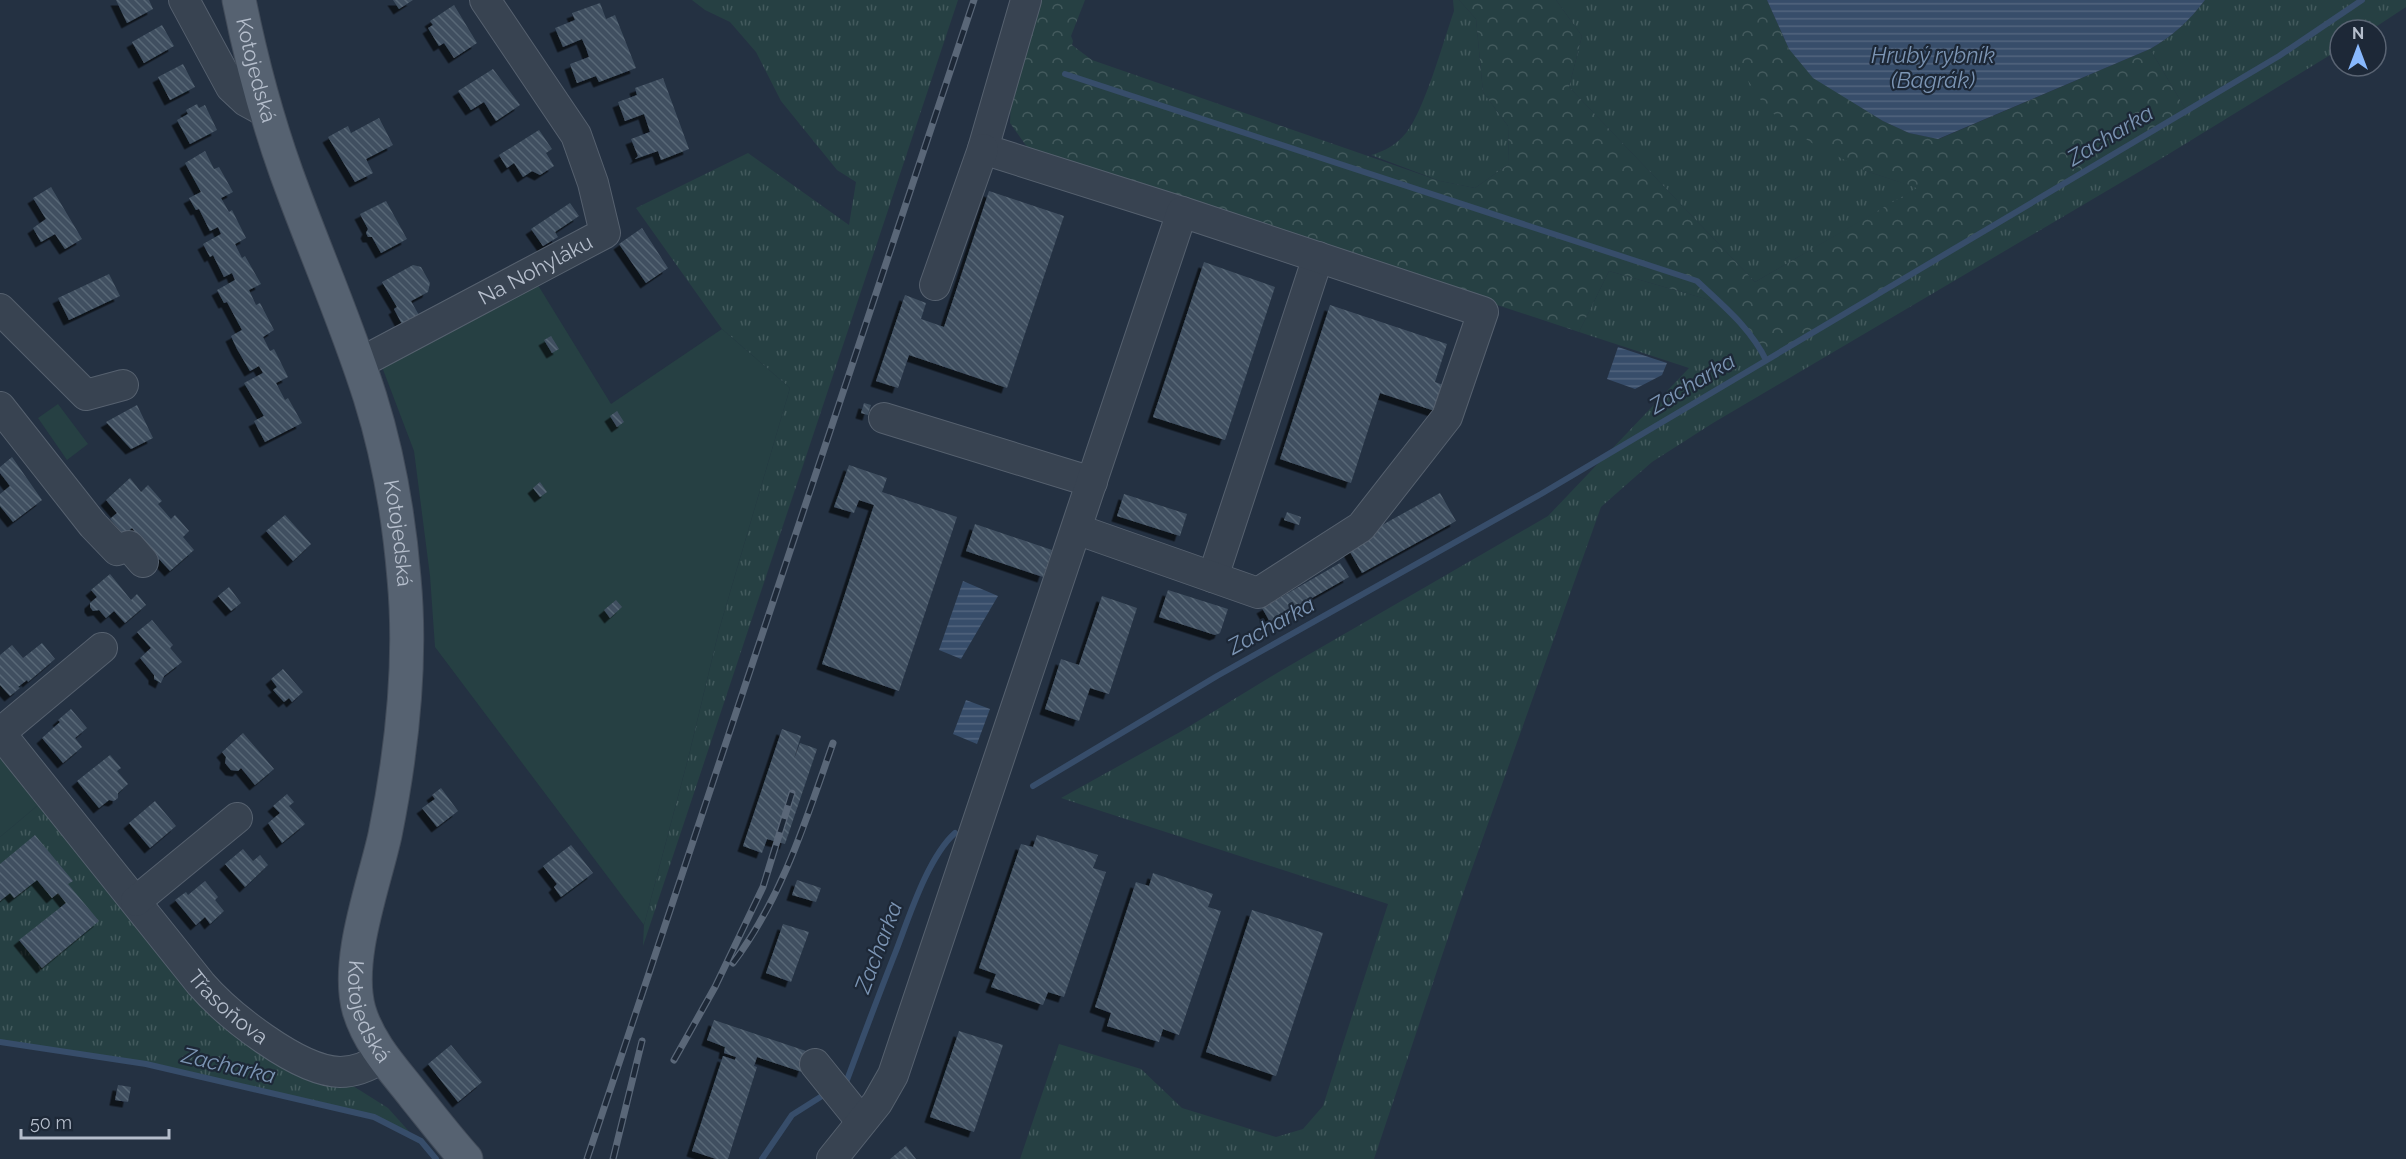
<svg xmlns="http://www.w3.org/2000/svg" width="2406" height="1159" font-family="Raleway,sans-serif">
  <defs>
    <pattern id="grass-tufts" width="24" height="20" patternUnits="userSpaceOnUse" patternTransform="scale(1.5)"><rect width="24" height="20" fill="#264043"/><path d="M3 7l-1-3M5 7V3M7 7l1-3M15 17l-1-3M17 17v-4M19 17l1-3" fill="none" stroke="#435a5d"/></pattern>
    <pattern id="forest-crowns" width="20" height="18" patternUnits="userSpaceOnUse" patternTransform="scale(1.5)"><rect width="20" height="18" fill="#264043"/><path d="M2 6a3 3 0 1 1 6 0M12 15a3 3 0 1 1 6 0" fill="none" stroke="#435a5d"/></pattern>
    <pattern id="water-rules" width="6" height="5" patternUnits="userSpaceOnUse" patternTransform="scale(1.5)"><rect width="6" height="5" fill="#374d6a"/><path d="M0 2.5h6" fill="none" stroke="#52657e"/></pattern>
    <pattern id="building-back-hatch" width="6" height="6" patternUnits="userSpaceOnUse" patternTransform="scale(1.5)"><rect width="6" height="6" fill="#405061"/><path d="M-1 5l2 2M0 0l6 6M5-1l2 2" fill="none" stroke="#596776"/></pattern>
    <filter id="shadow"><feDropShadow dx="-5.5" dy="5.5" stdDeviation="0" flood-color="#0009"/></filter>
  </defs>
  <rect width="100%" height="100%" fill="#243142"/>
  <!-- grass -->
  <path fill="url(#grass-tufts)" d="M692,0h266l-315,946 1,-21 45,-170 30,-125 71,-242 -68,-59 -86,-121 112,-55 101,72 7,-43 -19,-12 -56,-69 -25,-49 -26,-30 -25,-12z
    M1453,0h6l17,19 7,73 25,34 1,38 -34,24 -35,-7 -69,-26c14,-4 25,-10 35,-22 19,-24 37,-91 48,-122z
    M1556,0h182v65l128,106 52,17 -163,94 -186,-195 13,-51z
    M2205,0h201v7l-35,23h-31v19l-186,114 -441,260 -61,39 -51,45 -142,398 -85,254h-354l39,-115 82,25 41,39 94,29 27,-8 20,-23 65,-202 -327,-106 119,-66 102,-62 266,-154 141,-148 -110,-36 30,-61 111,32 19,16 17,22 10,19 420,-250 -36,-61c23,-13 39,-28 55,-49z
    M49,796l163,201 176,111 26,29 -40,-20 -228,-53 -146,-22v-205z"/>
  <!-- forest -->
  <path fill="url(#forest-crowns)" d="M1040,0h45l-14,36 2,5 -1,4 20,15 348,121 35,7 34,-24 -1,-38 -25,-34 -7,-73 -17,-19h97l26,36 -13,51 186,195 162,-94 -51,-17 -56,-29 -44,-34 -28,-43v-65h29l22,49 64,53 30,19 26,12 30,6 211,-90 36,61 -420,250 -10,-19 -17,-22 -19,-16 -111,-32 -30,61 -549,-181 -20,-28 1,-28z"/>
  <!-- green -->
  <path fill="#264043" d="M533,277l78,127 111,-75 68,59 -71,242 -30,125 -45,170 -209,-278 -5,-71 -16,-125 -35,-92z
    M58,404l30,40 -21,16 -29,-42z
    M0,733l49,63 -49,41z"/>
  <!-- water -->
  <path fill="url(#water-rules)" d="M1767,0h438c-16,21 -32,36 -55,49l-212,90 -29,-6 -26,-12 -70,-43 -24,-29z
    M1618,347l49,16 -5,12 -27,14 -28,-10z
    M963,581l35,15 -37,63 -22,-9z
    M966,700l24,9 -13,35 -24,-10z"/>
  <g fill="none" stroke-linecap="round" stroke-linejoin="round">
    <!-- stream -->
    <path stroke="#374d6a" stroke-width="6" d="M1065,74l632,207c26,25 53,46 69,79
      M1033,786l184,-110 324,-182 738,-438 83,-56
      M0,1042l146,22 228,53 47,24 15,18
      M847,1080c16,-43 32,-86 49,-129 13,-34 32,-94 59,-118
      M762,1159l30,-44 30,-19"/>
  </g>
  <!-- building -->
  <path fill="url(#building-back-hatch)" filter="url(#shadow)" d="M116,0h33l4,9 -26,14z
    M393,0h20l-14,9z
    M600,3l6,16 9,-4 21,53 -37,14 -3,-6 -19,7 -7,-19 19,-7 -3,-9 -4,-9 -19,8 -8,-19 20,-8 -3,-7z
    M454,5l23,38 -23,15 -10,-15 -5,3 -11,-18 5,-3 -3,-4z
    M162,25l12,21 -30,17 -12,-21z
    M183,64l12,23 -25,13 -12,-23z
    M493,69l27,36 -24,16 -12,-19 -13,8 -13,-19z
    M663,78l26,71 -28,11 -3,-9 -23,8 3,-3 -7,-17 19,-7 -6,-18 -19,7 -7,-19 19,-7 -2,-7z
    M197,104l2,4 6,-3 12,25 -27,14 -13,-24 11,-6 -2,-4z
    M379,118l14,27 -27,14 7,14 -18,9 -27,-45 20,-11 3,7z
    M539,130l13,19 -6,4 8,13 -14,9 -8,-4 -9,6 -9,-14 -7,5 -8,-13z
    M205,151l9,18 5,-2 14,25 -12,6 8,14 3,-2 14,28 -11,6 7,14 3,-2 16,28 -12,6 7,15 4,-2 14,27 -11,7 7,14 4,-2 14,28 -12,6 9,17 3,-2 14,25 -37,19 -11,-21 10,-5 -20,-33 19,-10 -4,-7 -9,5 -13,-22 -6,-13 11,-6 -15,-28 -3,1 -7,-13 18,-10 -3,-7 -8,4 -11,-22 -3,2 -7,-13 18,-10 -3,-7 -8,4 -11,-22 -3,1 -7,-12 12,-6 -16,-29z
    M51,187l31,52 -17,10 -10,-15 -14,8 -8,-14 13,-9 -13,-21z
    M989,191l75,25 -57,172 -98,-33 -11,33 -22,-7 29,-86 21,8 -5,16 23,8z
    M386,201l21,38 -26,14 -9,-16h-4l-2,-4 2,-4 -8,-15z
    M570,203l9,13 -24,16 3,5 -15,9 -12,-17z
    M642,228l26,40 -22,15 -27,-39z
    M1204,262l71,25 -50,153 -72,-23z
    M413,265l8,2 9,16 -2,9 -17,9 9,16 -17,9 -9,-17 3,-2 -15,-25z
    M109,274l11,22 -51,24 -11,-22z
    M1330,305l117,39 -12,38 11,4 -8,26 -58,-19 -29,90 -71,-24z
    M551,336l8,13 -7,4 -8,-13z
    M864,403l7,2 -3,10 -7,-2z
    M137,405l16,33 -22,11 -25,-27z
    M617,411l7,11 -7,5 -7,-11z
    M12,457l30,43 -29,22 -13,-16v-12l10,-8 -10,-13v-6z
    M849,465l38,13 -5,14 75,25 -58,174 -77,-27 52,-159 -15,-5 -5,13 -20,-6z
    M130,478l11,14 7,-7 14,16 -4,3 13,15 4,-4 14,16 -6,6 11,13 -24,21 -11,-12 -8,6 -6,-22 -13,-15 -8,7 -14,-16 7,-6 -11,-13z
    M540,482l7,10 -7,5 -7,-9z
    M1440,493l16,28 -94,52 -16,-28z
    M1124,494l63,20 -7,22 -63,-20z
    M1287,512l14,5 -2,8 -15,-5z
    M285,515l26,29 -18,17 -27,-30z
    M975,524l77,26 -9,27 -77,-26z
    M1340,563l9,14 -79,45 -8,-14z
    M110,574l21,26 6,-6 9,11 -21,18 -11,-12 -8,7 -7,-8 -6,1 -3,-4v-4l7,-6 -6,-7z
    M229,587l12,16 -10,8 -13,-15z
    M1168,590l60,19 -8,24 -5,2 -56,-18z
    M1102,596l35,12 -28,86 -19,-6 -11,33 -34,-12 16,-50 18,6z
    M616,600l6,7 -12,11 -6,-8z
    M152,620l21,25 -3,3 12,14 -18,14 -3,7 -7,-4v-4l-14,-17 11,-10 -14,-16z
    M42,643l13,16 -27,23 -1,-2 -9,7 2,1 -10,8 -10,-11v-30l12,-10 11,13z
    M283,669l20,23 -11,10 -3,-4 -5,4 -11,-12 4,-3 -6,-8z
    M71,709l16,19 -12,10 7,9 -19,16 -21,-25 18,-16 -2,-2z
    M782,729l19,7 -7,23 6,-16 17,6 -32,95 -18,-5 -5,14 -19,-7z
    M243,733l31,36 -19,16 -14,-17 -3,3 -7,-1 -6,-7 1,-6 -4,-5z
    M110,755l11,13 -4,3 11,13 -10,9v5l-4,3 -5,-1 -10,8 -22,-27z
    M441,788l17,23 -21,16 -15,-19 13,-9 -3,-4z
    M287,794l7,8 -5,4 16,18 -23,19 -14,-20 12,-10 -7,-7z
    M155,801l21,25 -26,22 -21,-25z
    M35,835l38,46 -5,3 31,37 -57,47 -23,-28 47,-37 -8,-10 -6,5 -15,-18 -23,18 -4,-5 -10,8v-37z
    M1037,835l61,20 -5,13 13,4 -42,125 -16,-5 -5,13 -52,-18 5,-13 -17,-6 42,-124 12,3z
    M571,845l22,28 -32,24 -7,-10 3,-3 -14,-18z
    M243,849l10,12 7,-6 8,10 -23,22 -20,-23z
    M1153,873l60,21 -5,13 13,4 -42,124 -16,-6 -4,13 -52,-16 4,-13 -16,-6 41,-125 13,4z
    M797,880l24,8 -5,14 -24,-7z
    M205,881l13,16 -3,3 9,11 -14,13 -5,-7 -9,8 -21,-25 11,-8 2,3z
    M1252,910l71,23 -47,143 -70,-24z
    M783,924l26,8 -18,50 -25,-9z
    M714,1020l95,32 -7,20 -45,-15 -3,9 3,1 -29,92h-12l-24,-8 31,-95 12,4 1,-3 -12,-4 1,-6 -18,-7z
    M959,1031l44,14 -29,87 -44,-15z
    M451,1045l31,37 -24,20 -30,-38z
    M118,1085l13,2 -3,15 -13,-2z
    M906,1146l10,13h-26z"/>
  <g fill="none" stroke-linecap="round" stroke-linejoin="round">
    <defs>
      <g id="minor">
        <path d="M184,0l47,87 15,14 20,11"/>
        <path d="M1026,0l-43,149 199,63"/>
        <path d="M935,285l48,-136"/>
        <path d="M0,309l86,86 37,-10"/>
        <path id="s1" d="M358,364l247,-131 -12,-50 -17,-48 -91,-135"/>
        <path d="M0,407l93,118 24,25 12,-4 14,16"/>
        <path d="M884,418l208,64"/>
        <path d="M1213,577l105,-320"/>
        <path id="s2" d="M102,648l-102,85 201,251c27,31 97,87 139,88 15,0 31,-7 43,-15"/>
        <path d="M136,901l101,-83"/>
        <path d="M815,1064l46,57"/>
        <path d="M832,1159l45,-56 16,-28 289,-863 301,100 -36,105 -86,110 -103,66 -182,-64"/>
      </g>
      <g id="major">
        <path id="s3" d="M239,0c12,59 27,116 47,172 27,75 60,149 84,225 18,57 29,121 34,181 8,85 -2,173 -19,257 -11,50 -40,125 -26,175 10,34 35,60 56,87 17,21 33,42 51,62"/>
      </g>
    </defs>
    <!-- minor casing -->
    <use href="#minor" stroke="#56616f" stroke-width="32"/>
    <!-- major casing -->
    <use href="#major" stroke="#424c5a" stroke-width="35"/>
    <!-- minor -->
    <use href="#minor" stroke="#384351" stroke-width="30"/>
    <!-- major -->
    <use href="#major" stroke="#566271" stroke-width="33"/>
    <defs>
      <path id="rail" d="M733,963c49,-65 73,-143 100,-220
        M674,1060l41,-73 48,-100 29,-94
        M587,1159l387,-1159
        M613,1159l29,-118"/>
    </defs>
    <!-- rail casing -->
    <use href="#rail" stroke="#5a6778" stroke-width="7"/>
    <!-- rail -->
    <use href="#rail" stroke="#1d2837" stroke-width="4.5" stroke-dasharray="14" stroke-linecap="butt"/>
  </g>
  <g text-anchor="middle" stroke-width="4.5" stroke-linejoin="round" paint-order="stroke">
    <!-- street labels -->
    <g font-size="21" fill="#b5becc" stroke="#1d2837">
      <text dy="7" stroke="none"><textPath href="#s3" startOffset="72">Kotojedská</textPath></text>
      <text dy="7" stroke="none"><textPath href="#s1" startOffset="201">Na Nohyláku</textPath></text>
      <text dy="7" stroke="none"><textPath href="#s3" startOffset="558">Kotojedská</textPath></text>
      <text dy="7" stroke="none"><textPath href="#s2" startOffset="490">Třasoňova</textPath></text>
      <text dy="7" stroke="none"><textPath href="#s3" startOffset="1044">Kotojedská</textPath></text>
    </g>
    <!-- water labels -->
    <g font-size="22" font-style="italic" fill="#7c95b4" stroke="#1d2837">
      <text x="1933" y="63">Hrubý rybník<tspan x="1933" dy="25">(Bagrák)</tspan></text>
      <text transform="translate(2110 135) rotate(-31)" y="8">Zacharka</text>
      <text transform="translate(1692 383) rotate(-31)" y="8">Zacharka</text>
      <text transform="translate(1271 625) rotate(-29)" y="8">Zacharka</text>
      <text transform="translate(878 947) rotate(-69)" y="8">Zacharka</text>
      <text transform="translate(229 1065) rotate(13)" y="8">Zacharka</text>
    </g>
  </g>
  <!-- north arrow -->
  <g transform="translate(2358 48)"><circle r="28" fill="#1d2837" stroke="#5a6473" stroke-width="1.5"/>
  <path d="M0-4.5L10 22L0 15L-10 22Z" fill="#88b8fd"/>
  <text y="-9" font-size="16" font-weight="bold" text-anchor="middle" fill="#b5becc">N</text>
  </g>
  <!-- scale -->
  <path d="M21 1129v9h148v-9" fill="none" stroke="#b5becc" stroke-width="3"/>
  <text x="30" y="1129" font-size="18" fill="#b5becc" stroke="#1d2837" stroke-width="4.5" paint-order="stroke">50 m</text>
</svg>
